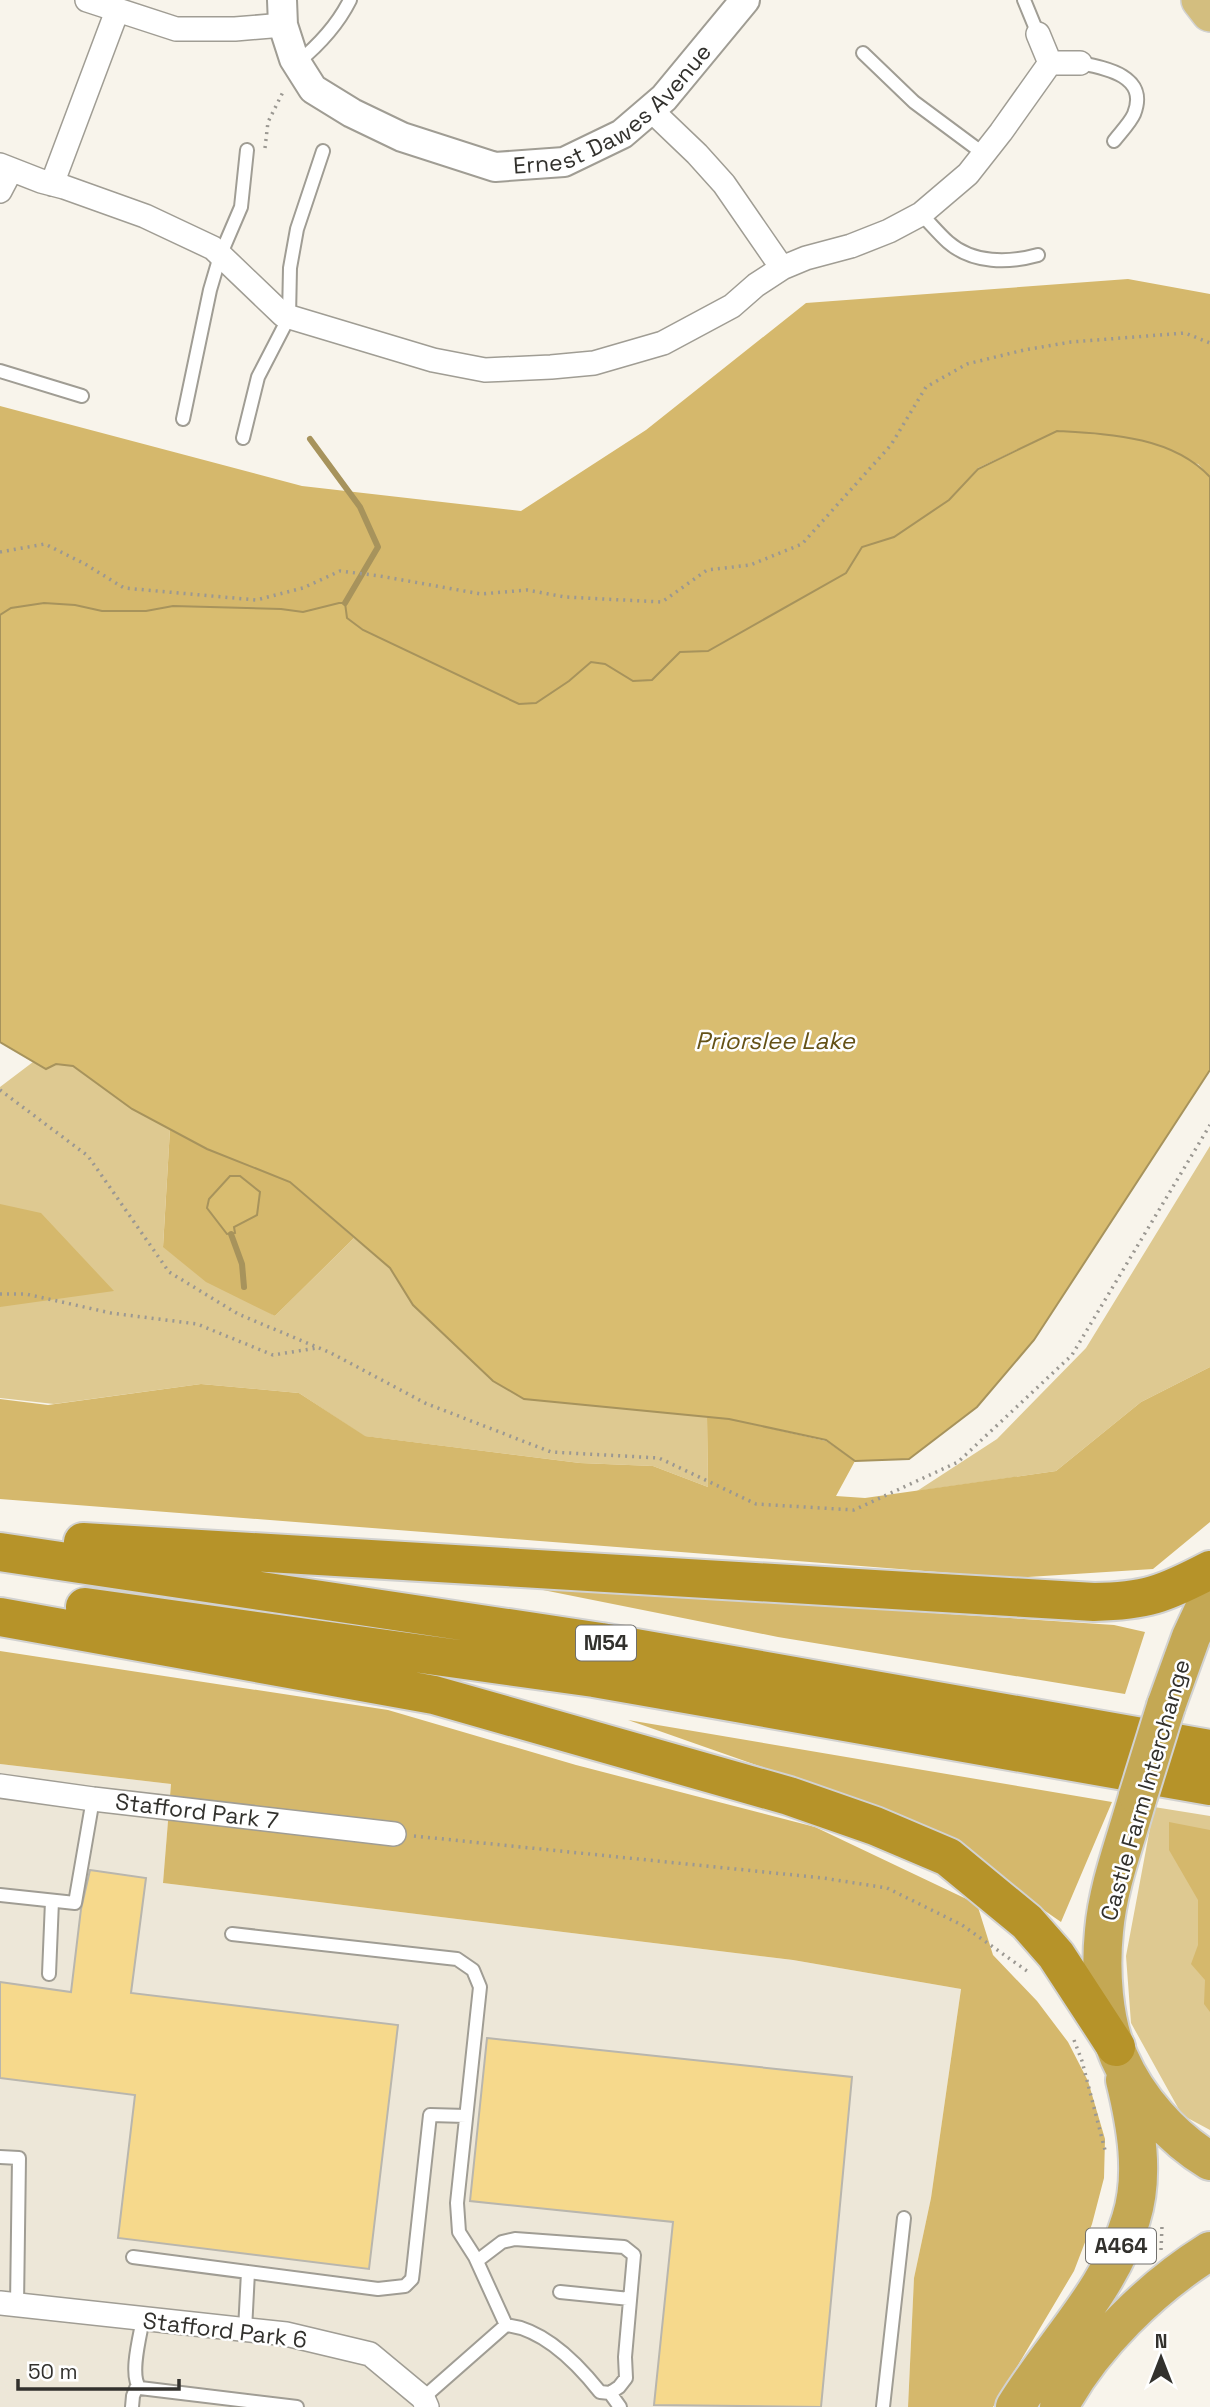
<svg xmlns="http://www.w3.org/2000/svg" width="1210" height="2407" font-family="'Space Grotesk',sans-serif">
  <rect width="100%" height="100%" fill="#f8f4eb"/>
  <!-- built -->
  <path fill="#ede7d8" d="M0,1764l171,20 -8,99 630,77 168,29 -30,209 -17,80 -6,129h-908z"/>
  <!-- green -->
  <path fill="#dec991" d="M33,1062l13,7 10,-5 17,2 59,43 38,20 -7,117 112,70 79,-78 36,30 23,37 80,76 31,18 183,18 1,70 -55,-21 -73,-3 -216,-27 -65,-43 -98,-9 -147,20 -54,-6v-311z
    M1210,1146v221l-69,35 -85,69 -139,20 80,-52 89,-91z
    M1154,1807l56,9v314l-28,-15 -51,-92 -5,-67z"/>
  <!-- forest -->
  <path fill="#d5b86c" d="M1128,279l82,15v183l-12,-13 -141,-33 -79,37 -28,32 -56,37 -32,10 -16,26 -138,78 -28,1 -28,28 -19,1 -28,-17 -14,-2 -22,19 -33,22 -17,1 -156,-74 -16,-12 -2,-14 -6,-1 -35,9 -23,-3 -108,-3 -27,5h-44l-27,-6 -64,3 -11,7v-209l302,80 219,25 125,-81 160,-127z
    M170,1129l37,20 83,33 64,56 -79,78 -69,-34 -43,-35z
    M0,1204l41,9 73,78 -114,16z
    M1210,1367v155l-57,47 -139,9 -1014,-79v-100l48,6 153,-21 98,9 66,43 215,27 73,3 55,21 -1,-70 22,2 97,22 29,20 -19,35 29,2 191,-27 85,-69z
    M518,1585l596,40 31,7 -20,62 -347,-57z
    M0,1651l388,59 188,55 239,62 162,77 16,51 44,46 31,41 20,39 17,58 -1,39 -12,46 -18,47 -81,136h-85l6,-129 17,-80 30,-209 -168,-29 -630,-77 8,-99 -171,-20z
    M628,1720l484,82 -51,120 -118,-82 -56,-29z
    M1169,1822l41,8v182l-6,-8 1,-24 -14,-16 7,-19v-45l-29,-50z"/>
  <!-- water -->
  <path fill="#d9bd70" stroke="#a7935c" stroke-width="2" d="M1057,431c52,3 115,5 153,46v593l-176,270 -57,67 -68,52 -54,2 -29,-21 -97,-21 -205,-20 -31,-18 -80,-76 -23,-37 -100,-86 -83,-33 -75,-40 -59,-43 -17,-2 -10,5 -46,-27v-427l11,-7 33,-5 31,2 27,6h44l27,-5 108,3 22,3 36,-9h6l2,15 16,12 156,74 17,-1 33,-22 22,-19 14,2 28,17 19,-1 28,-28 28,-1 138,-78 16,-26 32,-10 55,-37 29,-31z
    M230,1176h10l20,16 -3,23 -23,12 1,6 -8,1 -20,-26 2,-9z"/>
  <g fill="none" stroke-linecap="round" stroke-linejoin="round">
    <!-- stream -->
    <path stroke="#a7935c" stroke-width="6" d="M310,439l50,68 18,40 -33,56
      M231,1234l11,30 2,23"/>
  </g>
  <!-- building -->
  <path fill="#f6d98c" stroke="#b9b6ad" stroke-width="2" d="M90,1870l56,8 -15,115 267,32 -29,244 -251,-31 17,-143 -135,-17v-96l71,10 10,-83z
    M487,2038l365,39 -31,330 -167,-2 19,-183 -203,-21z"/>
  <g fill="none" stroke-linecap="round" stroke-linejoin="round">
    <defs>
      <path id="service" d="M1024,0l14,34
        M863,53l51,49 70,52
        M297,63c22,-18 40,-37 53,-63
        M1080,63c26,5 69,13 54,51 -4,9 -14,19 -20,27
        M921,214c9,9 18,20 27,28 25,22 61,21 90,13
        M0,371l82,25
        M183,419l27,-129 10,-34 21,-49 6,-57
        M243,438l15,-61 31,-60 1,-49 7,-39 26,-78
        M0,1895l75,8 18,-104
        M232,1934l225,25 16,11 7,17 -23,216 2,29 16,25 31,68 -83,73
        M49,1974l3,-73
        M0,2157l19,1 -2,147
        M133,2257l245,32 27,-3 7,-7 1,-8 17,-156 36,1
        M477,2261l25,-19 13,-3 109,8 10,8 -9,102 1,21 -7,9 -9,6 -10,-1c-23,-29 -56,-63 -94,-67
        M560,2292l70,7
        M143,2319c-3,17 -14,57 -3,69l157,19
        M245,2330l3,-58
        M610,2393l10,14
        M132,2407l1,-11 4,-10
        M883,2407l21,-189"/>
      <path id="minor" d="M87,0l89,29h59l48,-4
        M1038,34l12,29h30
        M651,110l46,44 27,30 58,84
        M0,165l41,16 23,6 81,29 68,32 70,67 150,45 52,10 66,-3 43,-4 69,-20 69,-37 24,-21 26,-17 24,-10 45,-12 38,-15 32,-17 47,-40 33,-42 49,-69
        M52,184l65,-173
        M0,191l11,-21
        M0,1786l93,13 301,35
        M0,2303l286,31 84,20 53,44 4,9"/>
      <g id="tertiary">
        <path id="s1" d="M282,0l1,25 11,34 19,30 39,24 50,24 93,30 69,-5 58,-28 42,-36 81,-98"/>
      </g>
      <path id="primary" d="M1200,0l10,13"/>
      <path id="trunk" d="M1166,1706l25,-69 19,-41
        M1138,1796c-12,44 -30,89 -34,135 -4,40 -1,89 15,126 18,42 53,81 91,104
        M1015,2407c38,-62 95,-117 116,-188 14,-44 5,-94 -6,-139
        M1059,2407c32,-61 93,-120 151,-156"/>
      <path id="motorway" d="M83,1542l1011,60c52,-1 70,-8 116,-32
        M0,1552l601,90 609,107
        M85,1607l509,71 616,108
        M0,1617l434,78 355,101 86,30 73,31 79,65 29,33 60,92"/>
    </defs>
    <!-- service casing -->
    <use href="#service" stroke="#a09d94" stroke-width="16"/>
    <!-- minor casing -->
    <use href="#minor" stroke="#a09d94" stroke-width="26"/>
    <!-- tertiary casing -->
    <use href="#tertiary" stroke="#a09d94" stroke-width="32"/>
    <!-- primary casing -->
    <use href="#primary" stroke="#d2d2d1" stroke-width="40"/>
    <!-- trunk casing -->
    <use href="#trunk" stroke="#d2d2d1" stroke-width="42"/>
    <!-- motorway casing -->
    <use href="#motorway" stroke="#d2d2d1" stroke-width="42"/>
    <!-- path -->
    <path stroke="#9b9892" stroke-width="3.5" stroke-dasharray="2 5" stroke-linecap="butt" d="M265,148l3,-26 16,-32
      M0,552l45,-8 40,20 39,24 132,12 47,-12 37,-17 40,5 101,18 46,-4 38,7 97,5 45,-32 43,-5 52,-21 89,-99 35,-58 41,-23 57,-14 47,-8 114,-9 25,10
      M0,1090l88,66 81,116 69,42 93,39 94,50 126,49 108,6 97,46 98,6 104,-48 114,-107 138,-230
      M0,1294h26l85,19 86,11 76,31 44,-7
      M414,1836l409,42 64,10 75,37 65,46
      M1074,2040l8,21 24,93
      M1161,2250l1,-24"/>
    <!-- service -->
    <use href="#service" stroke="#fff" stroke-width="12"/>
    <!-- minor -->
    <use href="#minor" stroke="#fff" stroke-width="23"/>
    <!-- tertiary -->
    <use href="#tertiary" stroke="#fff" stroke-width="28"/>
    <!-- primary -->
    <use href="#primary" stroke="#d3be7f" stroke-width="37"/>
    <!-- trunk -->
    <use href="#trunk" stroke="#c4a854" stroke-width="38"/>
    <!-- motorway -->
    <use href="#motorway" stroke="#b69329" stroke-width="38"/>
    <defs>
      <path id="trunk-bridge" d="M1138,1796l28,-90"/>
    </defs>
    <!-- trunk-bridge casing -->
    <use href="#trunk-bridge" stroke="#d2d2d1" stroke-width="42" stroke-linecap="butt"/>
    <!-- trunk-bridge -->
    <use href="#trunk-bridge" stroke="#c4a854" stroke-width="38"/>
  </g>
  <g text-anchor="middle" stroke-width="5" stroke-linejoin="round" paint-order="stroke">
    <!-- shield labels -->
    <g fill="#fff" stroke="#706f6c" stroke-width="2">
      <rect x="576" y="1625.5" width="60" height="35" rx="5"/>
      <rect x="1086" y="2228.5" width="70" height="35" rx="5"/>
    </g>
    <g font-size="21" font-weight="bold" fill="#32312d">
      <text x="606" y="1650">M54</text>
      <text x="1121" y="2253">A464</text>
    </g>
    <!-- street labels -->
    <g font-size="23" fill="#32312d" stroke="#fff">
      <text dy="8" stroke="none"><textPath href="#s1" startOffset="432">Ernest Dawes Avenue</textPath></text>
      <text transform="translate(1145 1790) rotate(-74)" y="8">Castle Farm Interchange</text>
      <text transform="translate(197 1811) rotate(7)" y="8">Stafford Park 7</text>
      <text transform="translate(225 2330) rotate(7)" y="8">Stafford Park 6</text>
    </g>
    <!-- water labels -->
    <g font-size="24" font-style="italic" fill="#655217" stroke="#fff">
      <text x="775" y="1049">Priorslee Lake</text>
    </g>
  </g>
  <!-- north arrow -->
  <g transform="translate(1161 2358)" stroke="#ffffff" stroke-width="5" paint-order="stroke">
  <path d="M0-5L12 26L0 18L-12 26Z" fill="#32312d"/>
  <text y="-10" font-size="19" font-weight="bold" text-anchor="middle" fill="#32312d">N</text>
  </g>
  <!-- scale -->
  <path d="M18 2379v10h161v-10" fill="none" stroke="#32312d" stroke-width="3.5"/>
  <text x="28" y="2379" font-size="21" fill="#32312d" stroke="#ffffff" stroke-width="5" paint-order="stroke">50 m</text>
</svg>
